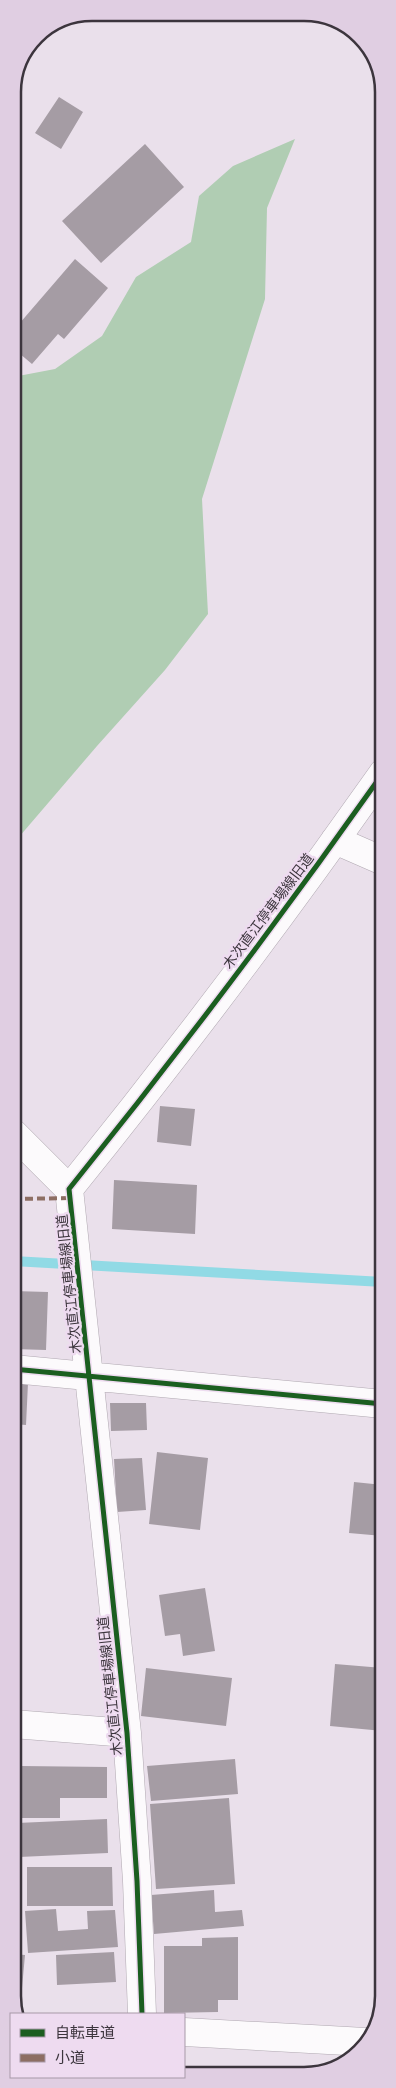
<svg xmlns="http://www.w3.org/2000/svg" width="396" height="2088" font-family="Merriweather,'Noto Sans JP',serif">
  <rect width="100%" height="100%" fill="#eae0eb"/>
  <!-- forest -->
  <path fill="#b0cdb3" d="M295,139l-28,69 -2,91 -63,200 6,115 -43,56 -68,76 -84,98v-467l42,-8 47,-33 34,-59 55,-35 8,-46 34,-30z"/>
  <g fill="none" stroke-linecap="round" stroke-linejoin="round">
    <!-- stream -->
    <path stroke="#91dae5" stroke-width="10" d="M13,1261l370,21"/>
  </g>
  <!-- building -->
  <path fill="#a59ca4" d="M59,97l24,15 -22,37 -26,-16z
    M145,144l39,43 -83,76 -39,-42z
    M75,259l33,29 -44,51 -6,-5 -26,30 -19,-16v-17z
    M160,1106l35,3 -4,37 -34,-4z
    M114,1180l83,5 -2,49 -83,-5z
    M13,1291l35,1 -2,58 -33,-1z
    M13,1382l15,1 -2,42 -13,-1z
    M110,1403h36l1,27 -36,1z
    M157,1452l51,6 -8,72 -51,-6z
    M142,1458l4,52 -29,2 -3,-53z
    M354,1482l29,3v51l-34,-3z
    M205,1588l10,63 -32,5 -3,-22 -15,2 -6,-41z
    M335,1664l48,4v63l-53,-5z
    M146,1668l86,10 -6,48 -85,-10z
    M235,1759l3,35 -87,7 -4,-35z
    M21,1766l86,1v31h-47v20h-40z
    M229,1798l6,86 -79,5 -6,-85z
    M107,1819l1,34 -89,4 -2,-34z
    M27,1867h85l1,39h-86z
    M214,1890l1,22 27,-2 2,16 -90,8 -3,-39z
    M56,1909l2,22 30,-2 -1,-18 28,-1 3,37 -90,6 -3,-42z
    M238,1937v63h-20v12l-54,1v-67h38v-8z
    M114,1952l2,30 -59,3 -1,-30z
    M13,1954l12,1 -3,33 -9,-1z"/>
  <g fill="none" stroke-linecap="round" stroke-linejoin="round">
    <defs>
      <path id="minor" d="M335,840l48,21
        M13,1133l56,56
        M13,1369l370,35
        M13,1724l114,9
        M142,2014l-5,-133 -10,-148 -58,-544c109,-135 214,-274 314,-416"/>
      <path id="tertiary" d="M184,2032l181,10"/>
    </defs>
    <!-- minor casing -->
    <use href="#minor" stroke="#b0a8b1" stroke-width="29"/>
    <!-- tertiary casing -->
    <use href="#tertiary" stroke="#b0a8b1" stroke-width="29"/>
    <!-- minor -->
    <use href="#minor" stroke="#fcfafc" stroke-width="28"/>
    <!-- tertiary -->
    <use href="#tertiary" stroke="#fcfafc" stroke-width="28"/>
    <!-- quiet -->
    <path stroke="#8d6e63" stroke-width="4" stroke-dasharray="8 4" stroke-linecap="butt" d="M13,1199l58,-1"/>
    <defs>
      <path id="cycleway" d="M13,1369l370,35
        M142,2014l-5,-133 -10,-148 -58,-544c109,-135 214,-274 314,-416"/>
    </defs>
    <!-- cycleway casing -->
    <use href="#cycleway" stroke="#eedbf0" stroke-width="8"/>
    <!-- cycleway -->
    <use href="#cycleway" stroke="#1b5e20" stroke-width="5"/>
  </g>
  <g text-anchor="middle" stroke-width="5" stroke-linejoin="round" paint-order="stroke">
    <!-- street labels -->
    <g font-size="14" fill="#3c353d" stroke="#eedbf0">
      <text transform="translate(268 911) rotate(-53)" y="5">木次直江停車場線旧道</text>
      <text transform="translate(69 1284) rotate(-96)" y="5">木次直江停車場線旧道</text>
      <text transform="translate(110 1686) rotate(-96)" y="5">木次直江停車場線旧道</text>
    </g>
  </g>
  <!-- crop -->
  <path d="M0 0H396V2088H0ZM92 21H304A71 71 0 0 1 375 92V1996A71 71 0 0 1 304 2067H92A71 71 0 0 1 21 1996V92A71 71 0 0 1 92 21Z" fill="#e0cee2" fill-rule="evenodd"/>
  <path fill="none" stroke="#3c353d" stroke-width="2.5" d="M92 21H304A71 71 0 0 1 375 92V1996A71 71 0 0 1 304 2067H92A71 71 0 0 1 21 1996V92A71 71 0 0 1 92 21Z"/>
  <!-- legend -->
  <rect x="10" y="2013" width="175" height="65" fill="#eedbf0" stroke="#a799a8"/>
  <rect x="20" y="2029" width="25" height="8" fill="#1b5e20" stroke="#a799a8"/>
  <text x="55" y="2038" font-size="15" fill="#3c353d">自転車道</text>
  <rect x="20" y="2054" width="25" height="8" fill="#8d6e63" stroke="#a799a8"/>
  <text x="55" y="2063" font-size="15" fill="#3c353d">小道</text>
</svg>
